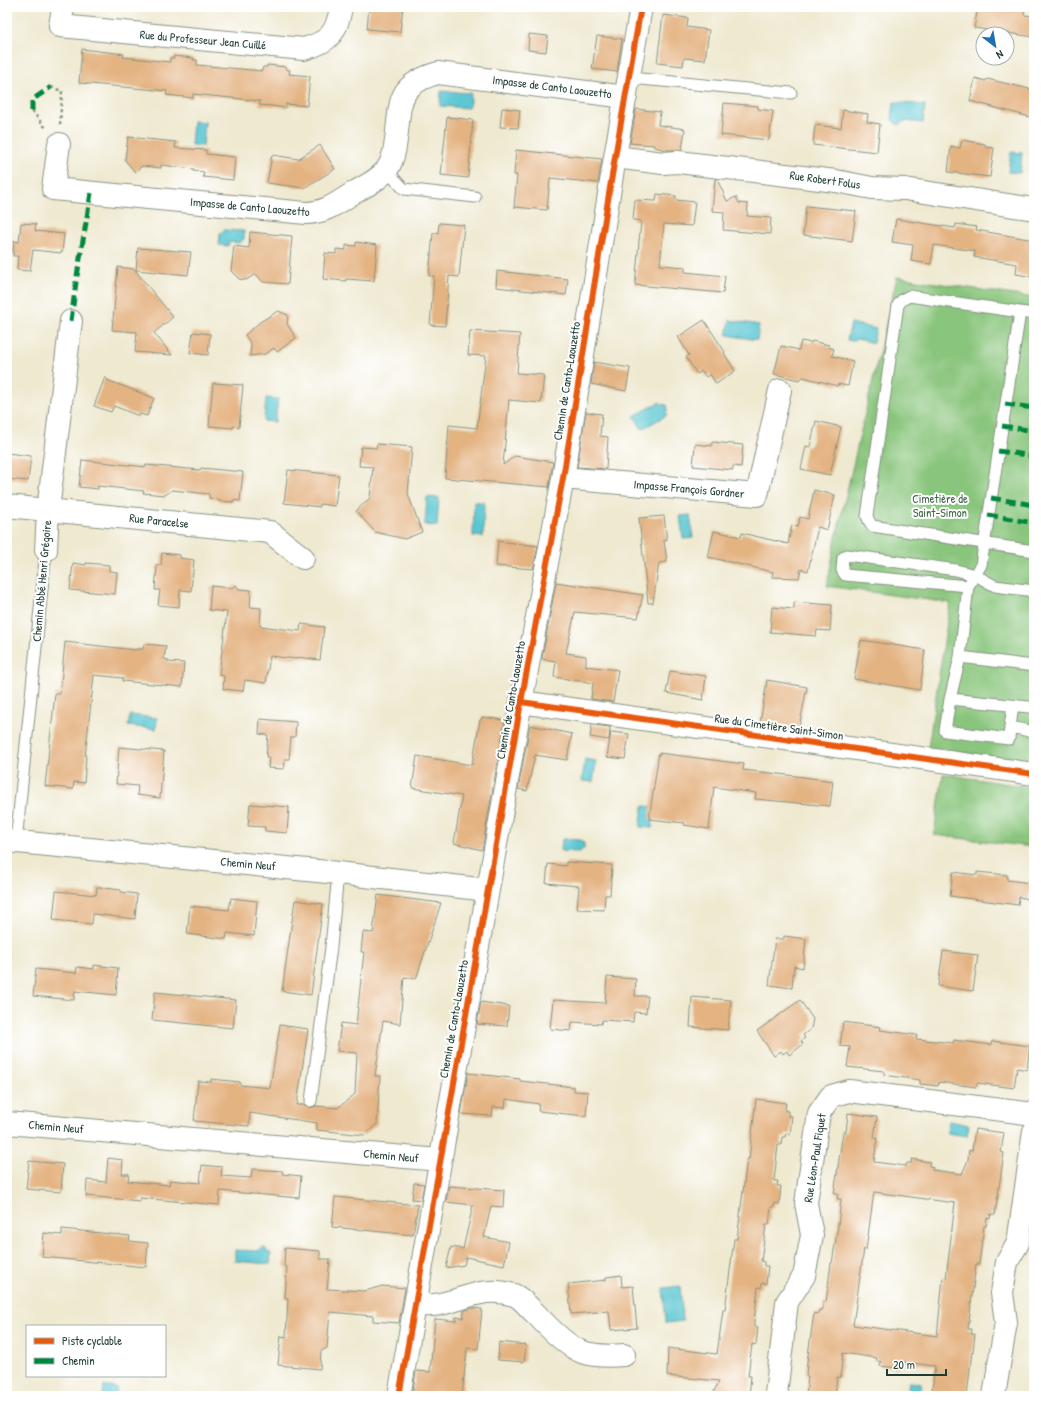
<svg xmlns="http://www.w3.org/2000/svg" width="1041" height="1403" font-family="'Patrick Hand',sans-serif">
  <rect width="100%" height="100%" fill="#fff"/>
  <filter id="ink" filterUnits="userSpaceOnUse"><feTurbulence type="fractalNoise" baseFrequency=".025" numOctaves="2"/><feDisplacementMap in="SourceGraphic" scale="8" xChannelSelector="R" yChannelSelector="G"/><feConvolveMatrix kernelMatrix="1 2 1 2 8 2 1 2 1" color-interpolation-filters="sRGB"/></filter>
  <filter id="wash" filterUnits="userSpaceOnUse"><feTurbulence type="fractalNoise" baseFrequency=".012" numOctaves="4" result="noise"/><feDisplacementMap in="SourceGraphic" scale="16" xChannelSelector="R" yChannelSelector="G"/><feGaussianBlur stdDeviation="0.9" result="paint"/><feColorMatrix in="noise" values="0 0 0 0 0 0 0 0 0 0 0 0 0 0 0 0 0 1.4 0 .05"/><feComposite in="paint" operator="in"/></filter>
  <g filter="url(#wash)">
    <rect width="100%" height="100%" fill="#efe9d0"/>
    <!-- green -->
    <path fill="#89c57b" stroke="#548158" d="M897,277l137,21v464l-106,-14 22,-145 -123,-17 8,-44z
      M943,774l91,14v43l-2,16 -98,-12z"/>
    <!-- water -->
    <path fill="#5bc7d3" stroke="#3d8284" d="M441,91l30,2 -2,15 -29,-2z
      M894,102l31,3 -2,18 -19,-2 -5,4 -4,-2 -3,-4z
      M193,121l12,1 -2,24 -12,-1z
      M1011,152l11,1 -2,20 -12,-1z
      M224,230l20,1v8l-5,4 -10,-1 -1,4 -9,-1 1,-12z
      M730,320l29,5 -2,15 -30,-5z
      M851,323l25,6 -3,14 -16,-4 -4,2 -6,-1z
      M266,398l12,1 -3,23 -11,-1z
      M660,402l1,2 6,1c1,3 1,5 -1,7l1,3 -25,14 -8,-13z
      M427,497l12,1 -2,28 -12,-1z
      M474,502h10l-1,35 -10,-1z
      M690,515l3,23 -10,1 -3,-23z
      M130,715l27,3 -1,11 -28,-3z
      M585,759l11,2 -3,21 -11,-1z
      M643,806l12,1 -3,21 -12,-1z
      M562,839l19,1v2l3,1v6l-3,1 -1,2 -19,-1z
      M949,1121l20,4 -2,11 -20,-3z
      M263,1247l3,2 1,3 4,1 -1,11 -35,-3v-11l23,1 2,-2z
      M680,1286l3,35 -17,2 -3,-35z
      M909,1382l12,1 -2,13h-12z
      M104,1386l13,2 -1,8h-13z"/>
    <g id="blocks">
      <!-- building -->
      <path fill="#e4b382" fill-rule="evenodd" d="M369,7h34l-3,25 -33,-3z
        M978,7h47l-1,8 10,1v21l-60,-9z
        M663,15l25,3 -1,9 22,3 -4,30 -21,-2 -1,8 -26,-3z
        M529,34l19,2 -2,16 -18,-2z
        M597,36l25,3 -5,33 -25,-3z
        M82,49l42,5 -1,3 47,5v-4h4v-2l20,2 -1,2h4v5l65,6 1,-4h4v-2l19,2v2l4,1 -1,4 21,2 -3,30 -21,-2v4l-14,-2 -13,-1 1,-4 -67,-7v4l-27,-3 1,-4 -88,-8z
        M975,78l11,3 1,-2 47,11v28l-64,-17z
        M724,103l34,3v3l15,2 -4,29 -48,-5z
        M502,108l18,2 -2,18 -18,-1z
        M636,109l24,3 -2,13 27,4 -3,21h-15l-13,-3v-2l-24,-2z
        M843,110l25,4 -1,8 13,2 -3,28 -64,-7 2,-20 26,3z
        M447,117l26,3 -5,58 -27,-3z
        M128,137l48,5 -1,6 31,2v4l29,3 -2,23 -30,-3 1,-5 -11,-1v-2l-32,-4v3l-19,-2 -7,6 -10,-12z
        M962,140l23,4v3l9,1 -4,29 -42,-5 3,-26 9,2z
        M320,145l15,24 -31,19 -37,-5 5,-28 26,4z
        M516,150l86,9 -4,24 -48,-5 -3,32 -33,-3 3,-32h-3z
        M715,179h2l10,22 9,-4 3,6 9,1 -1,12 24,2 -1,16 -47,-4 1,-18 -12,-1z
        M657,194l19,2v4l19,2 -3,24 -28,-2 -4,41 25,2v5l40,4 -2,17 -88,-8 6,-64 -8,-1 2,-20 21,1z
        M806,206l50,5 -4,30 -49,-6z
        M896,219l59,9 1,-4 21,3 -1,3 58,10v37l-18,-3 1,-10 -43,-7 1,-6 -41,-6 -3,19 -20,-3 2,-16 -21,-3z
        M21,223l15,1 -1,7 29,3 -2,19 -29,-3 -3,21 -13,-1 1,-14h-5l1,-15 5,1z
        M439,223l25,2 -5,52 -10,-1 -4,50 -15,-1 4,-49h-5l4,-43h5z
        M250,232l42,4 -4,48 -25,-2 -7,-8 -10,6 -7,-1 -8,-8 3,-25 15,2z
        M356,242l21,3 -3,36 -28,-2v2l-23,-2 2,-26 11,1v-5l10,1v-5l10,1z
        M138,248l53,4 -3,23 -52,-5z
        M118,267l16,2 39,48 -19,16 18,22 -37,-3 2,-20 -25,-2z
        M497,271l71,8 -2,16 -70,-8z
        M278,311l10,4 -1,9 9,14 -19,14 -3,-4 -9,6 -15,2 1,-12 -6,-9 15,-13z
        M704,320l21,32 -1,1 11,18 -19,13 -6,-10 -4,3 -4,-6 -5,3 -11,-17 3,-2 -11,-18z
        M470,331l50,3 -3,39 27,2 -3,28 -32,-3 -6,65 12,-9 38,6 -4,25 -104,-9 4,-53 28,3 9,-72 -18,-1z
        M193,332l17,2 -2,21 -18,-2z
        M801,341l10,2 1,-2 17,4 -1,2 6,2 -2,7 21,5 -5,25 -10,-2v2l-35,-9 -4,3 -25,-6 7,-28 18,4z
        M594,362l36,6 -4,23 -35,-7z
        M105,377l2,3 47,18 -7,18 -7,-2 -1,2 -25,-10 -3,6 -17,-6z
        M213,383l30,2 -4,42 -6,-1v2l-24,-2z
        M586,412l16,2 -2,22 8,1 -2,32 -29,-2z
        M816,421l25,6 -11,48 -29,-6 5,-23 4,1z
        M712,442l31,3 -2,22 -8,-1v4l-40,-4 2,-22 17,2z
        M377,444l35,3 -4,47 14,38 -17,7 -30,-7 -19,-21 14,-13 3,-31 -14,-1 2,-19 15,1z
        M7,453l24,3 -3,25 -21,-2z
        M82,460l64,7v-2l54,5 1,-2 42,4 -3,29 -7,-1v2l-15,-1v-2l-9,-1v-4l-37,-4 -7,5 -22,-2 1,-2 -46,-5v3l-19,-2z
        M288,470l51,5 -4,31 -15,-2v3l-36,-4z
        M814,490l21,5 -8,35 -9,-3 -10,44 -7,-2 -2,9 -27,-1 1,-5 -65,-15 6,-26 27,6 1,-4 46,11 4,-19 6,2 2,-10 8,2z
        M664,516l3,24h-3l3,22 -8,1 -6,40h-5l-9,-85z
        M498,541l40,5 -5,23 -37,-3z
        M162,553l18,2v3l14,2 -3,31 -11,-1 -1,17 -21,-2 2,-15h-5l2,-25h4z
        M73,563l13,2v-2l23,2v6l8,1 -2,22 -45,-4z
        M556,582l87,13 -5,23 -63,-6 -9,41 20,3v10l32,4 -5,32 -22,-3 2,-16 -39,-6 2,-16 -14,-2z
        M236,585l3,4 12,1 -1,17 11,1 -1,18 40,5 1,-7 23,3 -4,33 -23,-3v2l-27,-3 -4,27 -21,-3 -2,11 -20,-2 1,-13 -5,-1 8,-63 -18,-2 2,-24 21,2z
        M794,602l38,3 -2,26 -13,-1 -1,6 -46,-4 2,-25 22,2z
        M861,640l64,10 -5,40 -66,-11z
        M65,642l71,8v-1h7l1,-5 22,2 -2,13 4,1v2l16,1 -2,24 -60,-6 1,-3 -29,-3 -9,82h1l-2,26 -10,-1 -1,7 -28,-3 10,-92h5z
        M670,671l36,5 -3,24 -37,-7z
        M767,680l40,7 -8,41 -39,-5z
        M482,717l23,3 -23,130 -28,-7 8,-47 -50,-8 5,-32 55,9 8,-45h1z
        M260,719l36,3 -1,15h-4l-2,22h-4l-1,10 -16,-1 1,-11h-3l2,-22 -9,-1z
        M530,725l42,9 -5,26 -32,-5 -8,36 -9,-2z
        M592,725l18,2 -1,13 -19,-3z
        M611,732l18,2 -4,25 -18,-2z
        M119,747l45,4 -4,47 -23,-3 1,-9 -22,-2z
        M659,753l85,11 -1,6 45,5 45,6 -3,25 -75,-7 1,-6 -42,-6 -5,42 -25,-4 1,-2 -36,-4z
        M250,804l39,3 -2,26 -22,-2v-4l-17,-1z
        M566,862l46,3 -2,30h-5l-1,15 -27,-1 2,-23 -33,-3 2,-19 18,2z
        M953,872l24,3v-3l30,3v5l24,3 -2,16 -10,-2 -1,8 -68,-9z
        M97,887l24,3v2l16,2 -2,25 -42,-5 -1,10 -39,-4 3,-29 40,4z
        M378,895l63,8 -25,76 -12,-2 -4,47 -17,-3 -8,55h5l-3,48 -12,11 -48,-5v-7l-67,-10 -1,13 -55,-5 4,-40 13,1v-3l29,3v3l30,3 10,-63 28,4 -11,76h9l4,3 6,-2 22,2 17,-14 2,-41 -20,-2 4,-28 15,2 8,-73h-3l2,-20 10,1z
        M231,898l26,3 -3,35 -27,-3 -1,6 -39,-5 3,-28 39,4z
        M295,900l28,4 -12,91 -29,-4z
        M784,936l22,3 -3,29 -9,-2 -2,22 -23,-3 6,-46h9z
        M943,951l35,4 -5,36 -35,-5z
        M94,965l24,3 -2,27 -41,-4 -1,9 -41,-4 3,-27 40,4 1,-6 17,2z
        M607,977l29,2 -1,17h13l-2,17 -12,-1 -1,10 -31,-2 -1,4 -29,-2 -1,9 -21,-2 3,-29 52,3z
        M155,992l81,8 -3,28 -81,-8z
        M692,997l39,3 -3,30 -38,-3z
        M800,1000l13,19 -2,10 -8,6 2,3 -4,3 2,3 -7,6 -7,5 -2,-4 -4,3 -2,-3 -7,5 -17,-25z
        M481,1002l28,4 -2,20 -30,-2z
        M843,1022l38,5 -1,3 37,5 -1,4 37,4 1,-3 37,5 1,-4 38,5 -3,24 -10,-2 -3,20 -37,-5 -1,4 -37,-5 -1,4 -18,-2v-4l-36,-5v-4l-37,-4 3,-20 -10,-1z
        M468,1073l52,6v2l54,6v4l14,1 -2,24 -48,-5 1,-7 -33,-5 -1,9 -12,-1 -1,9 -31,-2z
        M756,1099l30,4 -1,8h3v5h4l-2,18 -4,-1 -1,4h-3l-1,8h-3l-4,36h4l-1,5h4l-2,18 -4,-1 -1,4h-3l-2,18h-3l-5,36 3,1v4h4l-2,18 -4,-1 -1,5 -3,-1 -4,35v5h4l-2,18 -4,-1 -4,32h3l-2,20h-33l1,-2 -4,-1 6,-12 -52,-5 1,-28 49,6 6,-44h2l9,-71h3l10,-80h2z
        M848,1113l29,4 -3,21h3l-3,24 32,4 1,-3h4l1,-4 18,3 -1,4 4,1 -1,3 30,4 6,-14 1,-10 3,1 3,-22 29,4 -3,19 3,1 -9,62 -4,-1 -1,5 -3,-1 -1,8h-2l-5,38h-3l-8,65h4l-1,5h4l-2,18 -1,-1 -5,45h-33l1,-6h-3l3,-24 -32,-4v3h-5v3l-18,-2 1,-4 -5,-1 1,-3 -34,-5 -3,25 -3,-1 -2,19h-29l2,-20h-2l1,-14 7,-49 4,1 1,-4h3l1,-8h3l5,-39h1l6,-37 3,-27h-4l1,-5h-4l9,-62h3zM874,1192l81,11 -9,76 -3,-1 -6,58 -84,-11 11,-76 2,1z
        M108,1158l15,2 -1,14h7l-1,7 41,4 1,-5 30,3 2,-18 20,2 -1,9 30,2 1,-9 31,2 -1,3 19,2 -2,22 -79,-7 -1,14 -79,-7v3l-54,-5 1,-16 19,2z
        M29,1161l34,3 -2,28 -35,-3z
        M414,1183l10,1 -3,16 -9,-1z
        M449,1186l55,4 -1,17 -12,-1 -7,31 25,5 -5,23 -38,-8 -2,8 -18,3 5,-21 12,2 10,-44 -27,-3z
        M335,1197l83,8 -5,30 -81,-8z
        M62,1229l68,7 -1,5 19,2 -2,24 -104,-10 2,-24 18,2z
        M285,1248l35,3v8h10l-3,30 38,2 17,-5 23,2 -6,35 -26,-2v-5l-43,-4 -3,36 -6,3 -1,18 -42,-4 3,-29 5,1 2,-39h-3l2,-31 -3,-1z
        M621,1275l1,12 11,-1 4,42 -26,2 -2,-19 -38,3 -3,-30 38,-4v-3z
        M472,1308l10,1 -4,40 -11,-1 -5,48h-50l4,-25 14,1 5,-53 21,2v-4l7,1 1,-7z
        M499,1342l27,3 -2,17 -26,-2z"/>
    </g>
  </g>
  <g filter="url(#ink)">
    <use href="#blocks" fill-opacity="0" stroke="#879382" stroke-width="1"/>
    <g fill="none" stroke-linecap="round" stroke-linejoin="round">
      <defs>
        <path id="lane" d="M630,78l161,15
          M386,170l18,19 71,8
          M1020,312l-39,253 -13,21 -8,71 74,9
          M1034,314l-125,-18 -7,4 -4,5 -31,211 2,5 3,5 162,25
          M968,586l-123,-11 -3,-5 1,-12 4,-3 109,15 19,5 20,11 39,5
          M960,657l-10,42 -5,32 64,8 1,-12 24,5
          M950,699l79,8
          M1010,727l3,-21
          M16,842l30,-292
          M311,1101l20,-154 7,-74"/>
        <path id="street" d="M63,7l-3,19 244,23c25,-7 33,-16 37,-42
          M59,144l-6,45 253,24c18,0 30,-9 44,-18 13,-8 32,-16 39,-29 5,-9 6,-17 7,-26 5,-38 0,-55 42,-67l188,24
          M615,157l48,6 15,-1 158,19 36,7 33,1 129,20
          M563,478l194,17 23,-105
          M7,506l263,26 33,26
          M46,550l2,-40 23,-189
          M521,702l513,72
          M7,841l331,32 150,17
          M7,1123l433,37
          M416,1305c8,0 17,1 24,-1 29,-6 44,-18 74,-9 8,3 15,13 21,18 11,12 32,33 47,39 12,4 30,4 42,3
          M399,1396l122,-694 42,-224 52,-321 26,-150
          M778,1396l-2,-2 11,-92 17,-26 8,-41 -6,-32 13,-90 12,-17 18,-5 185,23
          M994,1396l12,-74 -4,-29 5,-31 11,-19 16,-112"/>
      </defs>
      <!-- lane casing -->
      <use href="#lane" stroke="#879382" stroke-width="13"/>
      <!-- street casing -->
      <use href="#street" stroke="#879382" stroke-width="24"/>
      <!-- path -->
      <path stroke="#879382" stroke-width="2.5" stroke-dasharray="3 3" stroke-linecap="butt" d="M51,87l11,4 -2,34
        M32,111l14,17"/>
      <!-- lane -->
      <use href="#lane" stroke="#fff" stroke-width="11"/>
      <!-- street -->
      <use href="#street" stroke="#fff" stroke-width="22"/>
      <!-- quiet -->
      <path stroke="#00873e" stroke-width="5" stroke-dasharray="10 5" stroke-linecap="butt" d="M32,111v-11l19,-13
        M71,321l5,-39 15,-89
        M1005,404l29,4
        M1002,426l32,5
        M998,451l36,5
        M991,498l43,7
        M988,515l46,8"/>
      <defs>
        <path id="cycleway" d="M521,702l513,72
          M399,1396l122,-694 42,-224 52,-321 26,-150"/>
      </defs>
      <!-- cycleway casing -->
      <use href="#cycleway" stroke="#fff" stroke-width="8"/>
      <!-- cycleway -->
      <use href="#cycleway" stroke="#e8590c" stroke-width="6"/>
    </g>
  </g>
  <g text-anchor="middle" stroke-width="4" stroke-linejoin="round" paint-order="stroke">
    <!-- street labels -->
    <g font-size="12" fill="#1f3d34" stroke="#fff">
      <text transform="translate(203 40) rotate(5)" y="4">Rue du Professeur Jean Cuillé</text>
      <text transform="translate(552 87) rotate(7)" y="4">Impasse de Canto Laouzetto</text>
      <text transform="translate(825 180) rotate(8)" y="4">Rue Robert Folus</text>
      <text transform="translate(250 207) rotate(5)" y="4">Impasse de Canto Laouzetto</text>
      <text transform="translate(567 381) rotate(-81)" y="4">Chemin de Canto-Laouzetto</text>
      <text transform="translate(689 489) rotate(5)" y="4">Impasse François Gordner</text>
      <text transform="translate(159 521) rotate(6)" y="4">Rue Paracelse</text>
      <text transform="translate(42 581) rotate(-85)" y="4">Chemin Abbé Henri Grégoire</text>
      <text transform="translate(511 700) rotate(-80)" y="4">Chemin de Canto-Laouzetto</text>
      <text transform="translate(779 727) rotate(8)" y="4">Rue du Cimetière Saint-Simon</text>
      <text transform="translate(248 864) rotate(5)" y="4">Chemin Neuf</text>
      <text transform="translate(454 1019) rotate(-80)" y="4">Chemin de Canto-Laouzetto</text>
      <text transform="translate(56 1127) rotate(5)" y="4">Chemin Neuf</text>
      <text transform="translate(391 1156) rotate(5)" y="4">Chemin Neuf</text>
      <text transform="translate(815 1158) rotate(-81)" y="4">Rue Léon-Paul Fiquet</text>
    </g>
    <!-- park labels -->
    <g font-size="12" fill="#3f6649" stroke="#fff">
      <text x="940" y="503">Cimetière de<tspan x="940" dy="14">Saint-Simon</tspan></text>
    </g>
  </g>
  <!-- margin -->
  <rect width="1041" height="1403" fill="none" stroke="#fff" stroke-width="24"/>
  <!-- legend -->
  <rect x="26" y="1325" width="140" height="52" fill="#ffffff" stroke="#a5b1ae"/>
  <rect x="34" y="1338" width="20" height="6" fill="#e8590c" stroke="#a5b1ae"/>
  <text x="62" y="1345" font-size="12" fill="#1f3d34">Piste cyclable</text>
  <rect x="34" y="1358" width="20" height="6" fill="#00873e" stroke="#a5b1ae"/>
  <text x="62" y="1365" font-size="12" fill="#1f3d34">Chemin</text>
  <!-- north arrow -->
  <g transform="translate(995 46) rotate(149)"><circle r="19" fill="#ffffff" stroke="#a5b1ae"/>
  <path d="M0-3L7 15L0 10L-7 15Z" fill="#1f6fb2"/>
  <text y="-6" font-size="11" font-weight="bold" text-anchor="middle" fill="#1f3d34">N</text>
  </g>
  <!-- scale -->
  <path d="M887 1369v6h59v-6" fill="none" stroke="#1f3d34" stroke-width="2"/>
  <text x="893" y="1369" font-size="12" fill="#1f3d34" stroke="#ffffff" stroke-width="3" paint-order="stroke">20 m</text>
</svg>
